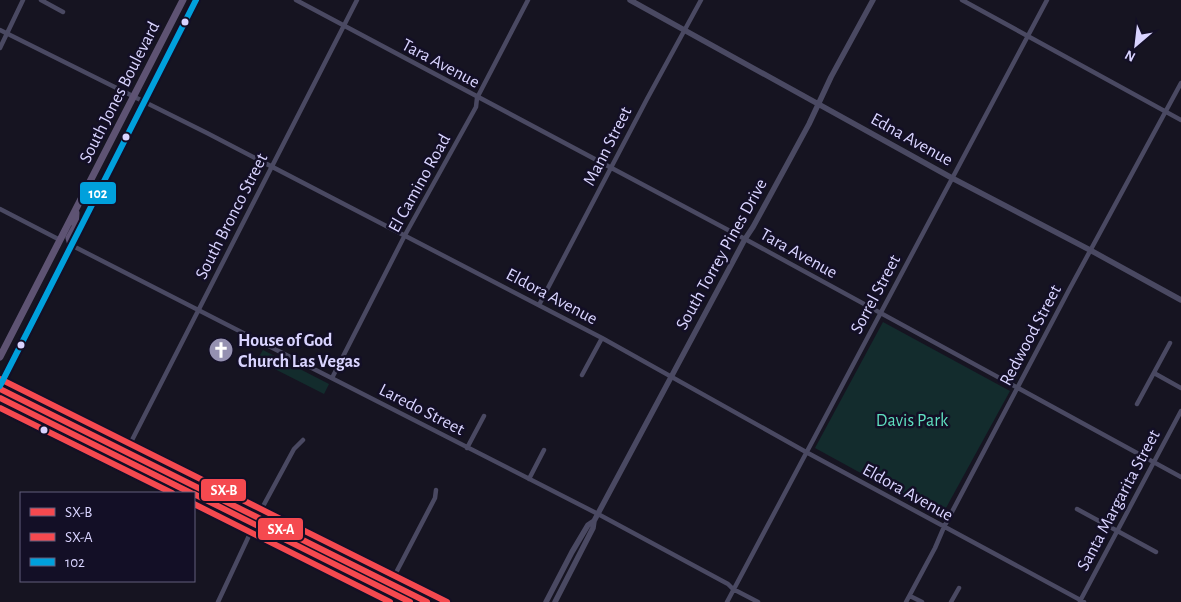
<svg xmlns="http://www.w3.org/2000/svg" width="1181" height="602" font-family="'Alegreya Sans',sans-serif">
  <rect width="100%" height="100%" fill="#161421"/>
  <!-- green -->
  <path fill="#132c2d" d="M883,322l127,69 -69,126 -126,-69z
    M263,350l66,34 -5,10 -67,-34z"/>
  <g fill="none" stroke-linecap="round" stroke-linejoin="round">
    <!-- minor -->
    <path stroke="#4a4962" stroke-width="4.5" d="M41,0l22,12
      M296,0l449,239 436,238
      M962,0l219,120
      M0,30l207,103 395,205 204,114 278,150
      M0,48l23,-48
      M0,209l60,31
      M71,245l527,269 130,70 5,5 25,13
      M539,305l108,-206 54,-99
      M1154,373l27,15
      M582,375l20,-37
      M332,378l73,-143 71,-128 1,-9 51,-98
      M1137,404l33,-61
      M130,444l227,-444
      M467,448l17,-32
      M529,479l15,-29
      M1077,509l79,43
      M387,590l48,-92 1,-8
      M910,596l12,6
      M1080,601l101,-190
      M218,602l43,-92 33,-61 9,-9
      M727,602l320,-602
      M906,602l29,-54 9,-21 126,-239 111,-205
      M951,602l8,-14"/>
    <!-- tertiary -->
    <path stroke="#4a4962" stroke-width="5.5" d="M630,0l322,178 138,72 91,50
      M546,602l26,-50 16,-27 6,-4
      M555,602l38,-74 1,-7 151,-282 8,-12 37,-68 19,-35 22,-47 42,-77"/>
    <!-- primary -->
    <path stroke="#5e5373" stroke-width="7" d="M71,245l-2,-7 6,-11 1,-14
      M0,357l183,-357
      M0,379l261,131 186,92
      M0,386l196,-386
      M0,398l191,95
      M121,458l8,-6 16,7 12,-1
      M194,494l216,108"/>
    <defs>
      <path id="bus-1" d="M0,379l447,223
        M0,398l191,95
        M194,494l216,108"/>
      <path id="bus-2" d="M0,389l427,213
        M0,408l172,85
        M194,504l196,98"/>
      <path id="bus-3" d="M0,386l196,-386"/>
    </defs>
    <!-- bus-1 casing -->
    <use href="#bus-1" stroke="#130f26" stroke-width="10"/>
    <!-- bus-2 casing -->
    <use href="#bus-2" stroke="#130f26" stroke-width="10"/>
    <!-- bus-3 casing -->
    <use href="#bus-3" stroke="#130f26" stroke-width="10"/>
    <!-- bus-1 -->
    <use href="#bus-1" stroke="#f5494f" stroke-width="6"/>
    <!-- bus-2 -->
    <use href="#bus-2" stroke="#f5494f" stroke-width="6"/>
    <!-- bus-3 -->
    <use href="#bus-3" stroke="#00a0dc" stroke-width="6"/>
  </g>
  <!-- icons -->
  <defs>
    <symbol id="church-disc" viewBox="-11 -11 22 22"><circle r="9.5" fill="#9591b1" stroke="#130f26"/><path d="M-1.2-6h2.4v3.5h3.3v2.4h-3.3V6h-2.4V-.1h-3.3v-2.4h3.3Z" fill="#fff"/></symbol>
  </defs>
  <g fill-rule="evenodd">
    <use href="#church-disc" x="207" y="336" width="28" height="28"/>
  </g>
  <!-- markers -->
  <g fill="#d9d4ff" stroke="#130f26" stroke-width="2">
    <circle cx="185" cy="22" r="4.5"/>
    <circle cx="126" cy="137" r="4.5"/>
    <circle cx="21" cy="345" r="4.5"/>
    <circle cx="44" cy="430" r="4.5"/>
  </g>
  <g text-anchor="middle" stroke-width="5" stroke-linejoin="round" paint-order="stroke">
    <!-- street labels -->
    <g font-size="18" fill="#d9d4ff" stroke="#130f26">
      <text transform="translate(441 63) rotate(28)" y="6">Tara Avenue</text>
      <text transform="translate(119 92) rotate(-63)" y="6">South Jones Boulevard</text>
      <text transform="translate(912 139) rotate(29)" y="6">Edna Avenue</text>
      <text transform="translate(607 146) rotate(-63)" y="6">Mann Street</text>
      <text transform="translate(419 183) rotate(-61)" y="6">El Camino Road</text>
      <text transform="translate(231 216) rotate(-63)" y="6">South Bronco Street</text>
      <text transform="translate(799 253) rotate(29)" y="6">Tara Avenue</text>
      <text transform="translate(721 254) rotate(-61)" y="6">South Torrey Pines Drive</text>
      <text transform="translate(875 294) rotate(-62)" y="6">Sorrel Street</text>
      <text transform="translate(552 296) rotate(28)" y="6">Eldora Avenue</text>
      <text transform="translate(1030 335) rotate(-62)" y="6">Redwood Street</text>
      <text transform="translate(422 409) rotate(27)" y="6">Laredo Street</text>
      <text transform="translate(908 492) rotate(29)" y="6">Eldora Avenue</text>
      <text transform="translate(1118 500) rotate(-62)" y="6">Santa Margarita Street</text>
    </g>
    <!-- poi labels -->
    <g font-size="18" font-weight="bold" fill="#d9d4ff" stroke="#130f26" text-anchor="start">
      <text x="238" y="346">House of God<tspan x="238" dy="21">Church Las Vegas</tspan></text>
    </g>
    <!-- park labels -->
    <g font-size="18" fill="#5fe0c0" stroke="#130f26">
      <text x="912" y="426">Davis Park</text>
    </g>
  </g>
  <g stroke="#130f26" stroke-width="2">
    <rect x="79" y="181" width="38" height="24" rx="5" fill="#00a0dc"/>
    <rect x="200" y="478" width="47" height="24" rx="5" fill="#f5494f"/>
    <rect x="257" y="517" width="47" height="24" rx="5" fill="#f5494f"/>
  </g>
  <g font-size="14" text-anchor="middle" font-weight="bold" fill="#fff">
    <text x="98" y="198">102</text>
    <text x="224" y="495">SX-B</text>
    <text x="281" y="534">SX-A</text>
  </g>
  <!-- legend -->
  <rect x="20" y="492" width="175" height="90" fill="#130f26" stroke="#625e7d"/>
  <rect x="30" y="508" width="25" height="8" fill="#f5494f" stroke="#625e7d"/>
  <text x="65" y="517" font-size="15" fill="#d9d4ff">SX-B</text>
  <rect x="30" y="533" width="25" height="8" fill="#f5494f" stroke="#625e7d"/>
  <text x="65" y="542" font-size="15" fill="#d9d4ff">SX-A</text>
  <rect x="30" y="558" width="25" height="8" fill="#00a0dc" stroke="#625e7d"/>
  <text x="65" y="567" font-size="15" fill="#d9d4ff">102</text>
  <!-- north arrow -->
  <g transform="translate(1136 45) rotate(208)" stroke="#130f26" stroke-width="4" paint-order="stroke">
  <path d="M0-4L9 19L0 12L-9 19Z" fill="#d9d4ff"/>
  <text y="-8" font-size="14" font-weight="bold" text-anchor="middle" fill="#d9d4ff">N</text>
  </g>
</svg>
